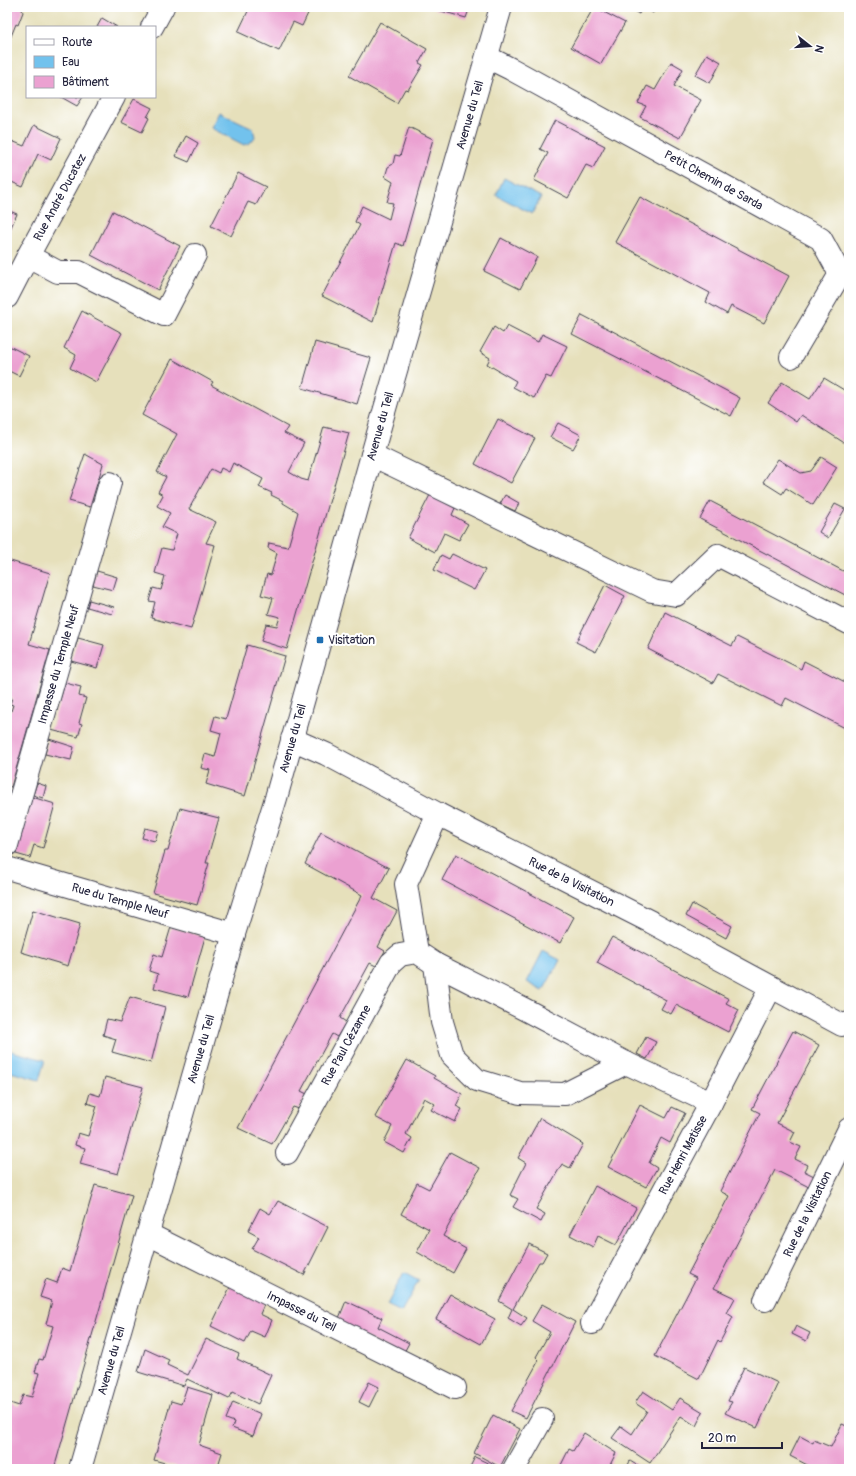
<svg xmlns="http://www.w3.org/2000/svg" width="856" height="1476" font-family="Pangolin,sans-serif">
  <rect width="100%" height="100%" fill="#fff"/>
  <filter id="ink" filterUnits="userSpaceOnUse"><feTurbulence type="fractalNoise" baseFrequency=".025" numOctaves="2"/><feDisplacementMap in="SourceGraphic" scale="8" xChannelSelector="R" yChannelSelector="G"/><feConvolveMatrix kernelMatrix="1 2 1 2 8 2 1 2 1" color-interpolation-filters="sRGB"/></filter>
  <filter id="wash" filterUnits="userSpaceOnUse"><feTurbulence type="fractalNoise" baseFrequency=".012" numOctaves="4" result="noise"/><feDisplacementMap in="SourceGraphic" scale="16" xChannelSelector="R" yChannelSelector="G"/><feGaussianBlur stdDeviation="0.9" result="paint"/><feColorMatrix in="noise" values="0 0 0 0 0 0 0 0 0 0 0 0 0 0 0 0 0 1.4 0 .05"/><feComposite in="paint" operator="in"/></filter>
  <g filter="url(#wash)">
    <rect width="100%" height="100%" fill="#e6e0bb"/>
    <!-- water -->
    <path fill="#72c2ed" stroke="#4a7294" d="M219,112l34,16 2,9 -5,6 -6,2 -33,-17z
      M504,178l37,19 -9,17 -36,-19z
      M543,951l17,9 -17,31 -16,-9z
      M7,1050l38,10 -6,20 -32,-9z
      M404,1272l15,8 -18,32 -14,-7z"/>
    <g id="blocks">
      <!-- building -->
      <path fill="#eba1d1" d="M7,7h16l-1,3 1,2 -5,13 -2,-1 -9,22z
        M250,7h61l-9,19 -9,-4 -14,29 -41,-19z
        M435,7h35l-4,11 -32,-9z
        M594,7l31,16 -24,41 -30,-17z
        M627,7h30l-4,6 -11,-6 -3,7z
        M102,18l15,9h-20z
        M380,22l47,27 -8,14 4,2 -15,25 -3,-1 -8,14 -48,-27z
        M707,54l14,8 -11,21 -15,-8z
        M671,62l12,7 -9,17 27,14 -21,38 -40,-21 6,-11 -8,-3 9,-17 8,4z
        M61,97h22l-6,9z
        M134,99l18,9 -5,9 2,1 -7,14 -21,-10z
        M555,120l50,26 -12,22 -7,-3 -18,33 -34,-18 14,-27 -8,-4z
        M34,125l27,13 -10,22 -13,-6 -15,33 -16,-7v-41l17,7z
        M409,127l24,12 -30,107 -7,-3 -23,79 -51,-26 38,-71 -5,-3 7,-16 27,13 4,-16 -6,-1 6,-20 -8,-5 3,-10 5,-3 2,-9 5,1z
        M186,136l12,7 -9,19 -14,-6z
        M238,173l28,14 -10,18 -8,-3 -17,34 -20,-10z
        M640,197l149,79 -25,47 -33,-17 -4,8 -21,-12 4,-9 -95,-51z
        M7,210l10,4 -10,22z
        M113,211l67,35 -22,44 -67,-35z
        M501,238l36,19 -17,32 -36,-18z
        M82,311l40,22 -26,49 -26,-14 6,-13 -12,-7z
        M582,315l158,83 -9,18 -159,-82z
        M507,326l31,16 4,-8 25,12 -16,32 -5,-2 -12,22 -21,-11 3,-6 -29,-17 3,-6 -10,-6 14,-25 9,6z
        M315,342l56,16 -14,46 -55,-16z
        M9,346l20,10 -10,20 -12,-6v-19z
        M172,359l41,23 -2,3 77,42 -4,6 20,10 -15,29 12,7 7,2 16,-54 25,6 -62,216 -26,-8 5,-17 11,2 3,-9 -12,-3 5,-16 -12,-3 6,-21 4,1 6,-22 -9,-5 1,-5 19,4 10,-35 -15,-9v-2l-12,-6 1,-2 -13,-6 4,-8 -30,-16 -4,9 -8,-4 -2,5 -8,-4 -22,40 27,13 -10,21 9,2 -24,84 -40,-11 4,-16 -6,-1 4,-13 8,2 4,-14 -10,-3 7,-25 10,2 5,-16 -15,-7 8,-14 -13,-7 6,-11 -5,-3 8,-15 -9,-5 20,-38 -35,-19z
        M824,378l25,15v46l-3,5 -45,-29 -5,7 -28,-19 14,-21 28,17z
        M498,419l37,19 -24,45 -36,-19z
        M558,423l23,12 -8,14 -23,-12z
        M85,454l18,10 -13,43 -21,-6z
        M821,457l16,10 -24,38 -27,-17 -4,6 -19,-12 15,-23 23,14 10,-2z
        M430,495l25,13 -3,7 16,9 -9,16 -15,-7 -9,19 -27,-14z
        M505,495l14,8 -4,8 -15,-7z
        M710,501l139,73v23l-149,-78z
        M835,504l10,5 -17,29 -9,-6z
        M452,554l33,16 -11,20 -40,-20 7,-15 8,4z
        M7,560l43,13 -21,71 21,6 -39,137 -4,-1v-76l4,1 2,-6 -3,-1 2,-6 -5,-1v-76l1,-6h-1z
        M97,571l20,6 -4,13 -20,-5z
        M605,585l20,11 -29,56 -20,-10z
        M89,600l25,7 -2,7 -25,-7z
        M665,612l67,34 5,-9 64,32 3,-8 45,23v46l-63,-32 -4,8 -64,-32 -5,9 -65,-34z
        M78,638l26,7 -7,23 -26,-7z
        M247,645l38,11 -40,140 -39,-12 4,-14 -9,-2 4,-14 10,3 6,-24 -10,-3 4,-14 11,3z
        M65,683l16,4 -2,9 7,2 -7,25 3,1 -4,13 -27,-7z
        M49,739l25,8 -3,13 -26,-6z
        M37,783l9,3 -3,12 -10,-3z
        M32,797l23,7 -12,44 -9,-3 -4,13 -14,-4z
        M180,808l39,10 -13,45h3l-12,42 -44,-12 12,-42h3z
        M145,828l13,3 -3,10 -13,-3z
        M321,832l68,36 -16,30 24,13 -19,36 7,4 -9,15 -6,-3 -30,55 6,4 -9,15 -5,-3 -31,57 6,3 -8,15 -6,-2 -21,37 -34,-16 124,-233 -57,-31z
        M456,854l118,63 -14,26 -118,-63z
        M692,904l40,22 -6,12 -40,-22z
        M33,910l47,14 -12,42 -47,-14z
        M171,927l34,10 -17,60 -34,-9 4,-14 -9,-3 5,-17 8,3z
        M612,937l117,62 -3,4 13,7 -11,22 -52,-27 -5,9 -10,-5 5,-9 -69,-37z
        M130,997l35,10 -14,56 -39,-11 4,-13 -13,-4 4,-16 13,3z
        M793,1031l26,14 -42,78 18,9 -5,10 11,5 -6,12 12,6 -3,6 12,6 -5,11 -36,-18 -61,118 21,10 -8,15 6,4 -13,25 -2,-2 -19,39 -44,-23 41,-78 -8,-4 41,-78 -9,-5 40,-78 -8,-4z
        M646,1037l10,5 -9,17 -10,-5z
        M407,1060l28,16 -1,2 28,16 -6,12 6,3 -7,13 -24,-12 4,-6 -11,-6 -18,36 6,4 -8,15 -20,-11 8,-16 -17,-9z
        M105,1077l38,10 -25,87 -38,-10 5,-16 -10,-3 3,-12 10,3 9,-30 -10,-3 3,-10 10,3z
        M640,1105l26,13 6,-11 13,6 -15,30 -9,-5 -12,25 8,5 -11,19 -38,-20z
        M540,1118l43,26 -13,24 -8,-4 -26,45 9,5 -4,8 -28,-15 5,-8 -8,-4 16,-32 -8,-5z
        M450,1152l30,16 -37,68 23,13 -13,24 -36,-21 12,-23 -28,-15 16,-31 12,6z
        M95,1185l37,10 -78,274h-47v-67l12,4 4,-11 9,2 7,-24 -4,-1 4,-13 4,1 10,-34 -7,-2 6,-23 -12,-4 6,-18 11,4 5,-15 8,3z
        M595,1186l41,22 -20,37 -18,-9 -5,11 -23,-12z
        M278,1201l50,26 -24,48 -52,-26 7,-12 -11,-6 12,-23 10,6z
        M529,1244l18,9 -5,9h-3l-26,47 14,9 -6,8 -13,-8 4,-9 -13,-8z
        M232,1283l34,17 -6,14 12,6 -7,17 -14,-6 -6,12 -34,-17z
        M450,1294l45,25 -14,25 -45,-25z
        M346,1301l36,17 -4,9 31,16 -7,13 -65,-33z
        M542,1304l33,18 -49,96 -15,-7 28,-51 -3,-3 14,-25 -18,-11z
        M796,1326l14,7 -4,8 -14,-7z
        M206,1339l33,15 -2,5 34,16 -13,29 -25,-12 -4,7 -42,-20 -3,7 -46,-14 7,-23 24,11 -2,5 21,10z
        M744,1367l34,16 -21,45 -32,-15 7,-11 -4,-1z
        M369,1382l10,5 -10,20 -10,-5z
        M187,1387l26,8 -14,50 23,8 -5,16h-31l-32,-9 17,-59 10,3z
        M643,1391l29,19 8,-12 23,14 -7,14 -15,-10 -31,47 -38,-25 9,-12 11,8 15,-23 -12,-8z
        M233,1402l28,12 -8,22 -21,-8 2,-6 -8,-3z
        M493,1415l27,14 -20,38 -26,-14z
        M842,1424l7,3v42h-34l-25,-13 10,-20 13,7 1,-3 17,7z
        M584,1433l32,20 -8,16h-49l10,-20 4,2z
        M475,1457l25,12h-31z
        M630,1461l13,8h-17z"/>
    </g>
  </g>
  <g filter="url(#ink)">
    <use href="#blocks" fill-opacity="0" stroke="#3f3e4e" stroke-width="1"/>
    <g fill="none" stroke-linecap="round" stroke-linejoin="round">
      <defs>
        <g id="minor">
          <path d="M152,27l11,-20"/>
          <path id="s1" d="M487,57l24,12 310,170 19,35 -49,83"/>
          <path d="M28,256l30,16h21l85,43 31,-60"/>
          <path id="s2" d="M7,297l21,-41 86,-159"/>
          <path d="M372,455l280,136 24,4 42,-40 131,68"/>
          <path id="s3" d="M292,739l34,15 112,60 213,108 191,103 7,-2"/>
          <path d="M438,814l-32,70 11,68 18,12 89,45 102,54 85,40"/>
          <path id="s4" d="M7,845l103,-362"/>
          <path id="s5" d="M7,868l227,66"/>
          <path d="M435,964l7,58 10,33 25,25 43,13 45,1 61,-31"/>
          <path id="s6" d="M287,1153l104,-190 9,-8 17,-3"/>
          <path id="s7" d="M148,1234l307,154"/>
          <path id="s8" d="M765,1300l84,-171"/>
          <path id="s9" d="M592,1323l119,-220 60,-116"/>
          <path d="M514,1469l28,-50"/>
        </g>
        <g id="major">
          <path id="s10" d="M80,1469l154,-535 42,-136 108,-386 117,-405"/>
        </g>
      </defs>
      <!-- minor casing -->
      <use href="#minor" stroke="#3f3e4e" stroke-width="24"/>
      <!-- major casing -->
      <use href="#major" stroke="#3f3e4e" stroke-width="24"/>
      <!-- minor -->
      <use href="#minor" stroke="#fff" stroke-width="22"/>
      <!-- major -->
      <use href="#major" stroke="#fff" stroke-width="22"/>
    </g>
  </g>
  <!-- markers -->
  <rect fill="#1f6fb2" stroke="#fff" stroke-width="1.5" x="316" y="636" width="8" height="8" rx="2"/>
  <g text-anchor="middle" stroke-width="4" stroke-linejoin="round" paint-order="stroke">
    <!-- street labels -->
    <g font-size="12" fill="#22223b" stroke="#fff">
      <text dy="4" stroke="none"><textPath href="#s10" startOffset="1409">Avenue du Teil</textPath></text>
      <text dy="4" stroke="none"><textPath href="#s1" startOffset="258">Petit Chemin de Sarda</textPath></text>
      <text dy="4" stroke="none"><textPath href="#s2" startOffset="113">Rue André Ducatez</textPath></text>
      <text dy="4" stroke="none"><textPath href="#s10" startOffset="1085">Avenue du Teil</textPath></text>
      <text dy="4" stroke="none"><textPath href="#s4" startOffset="188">Impasse du Temple Neuf</textPath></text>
      <text dy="4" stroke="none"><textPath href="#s10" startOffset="761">Avenue du Teil</textPath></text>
      <text dy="4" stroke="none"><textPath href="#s3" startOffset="314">Rue de la Visitation</textPath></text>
      <text dy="4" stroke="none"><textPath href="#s5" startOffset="118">Rue du Temple Neuf</textPath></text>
      <text dy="4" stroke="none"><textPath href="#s6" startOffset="123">Rue Paul Cézanne</textPath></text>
      <text dy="4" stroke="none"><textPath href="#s10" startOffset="437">Avenue du Teil</textPath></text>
      <text dy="4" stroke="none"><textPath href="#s9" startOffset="191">Rue Henri Matisse</textPath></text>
      <text dy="4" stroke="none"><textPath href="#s8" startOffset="96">Rue de la Visitation</textPath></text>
      <text dy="4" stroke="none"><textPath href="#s7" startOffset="172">Impasse du Teil</textPath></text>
      <text dy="4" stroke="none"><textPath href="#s10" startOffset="113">Avenue du Teil</textPath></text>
    </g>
    <!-- poi labels -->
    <g font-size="12" fill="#22223b" stroke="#fff" text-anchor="start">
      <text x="328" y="644">Visitation</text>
    </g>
  </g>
  <!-- margin -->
  <rect width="856" height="1476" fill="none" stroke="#fff" stroke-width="24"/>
  <!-- legend -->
  <rect x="26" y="26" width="130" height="72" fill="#ffffff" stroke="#a7a7b1"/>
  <rect x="34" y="39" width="20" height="6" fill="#ffffff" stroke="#a7a7b1"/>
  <text x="62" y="46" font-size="12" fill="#22223b">Route</text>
  <rect x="34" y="56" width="20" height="12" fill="#72c2ed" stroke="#a7a7b1"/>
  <text x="62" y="66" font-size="12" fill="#22223b">Eau</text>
  <rect x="34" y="76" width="20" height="12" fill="#eba1d1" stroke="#a7a7b1"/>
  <text x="62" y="86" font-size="12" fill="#22223b">Bâtiment</text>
  <!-- north arrow -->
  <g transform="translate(810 46) rotate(107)" stroke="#ffffff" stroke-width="3" paint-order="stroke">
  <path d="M0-3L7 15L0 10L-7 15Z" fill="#22223b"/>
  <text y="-6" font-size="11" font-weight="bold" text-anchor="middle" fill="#22223b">N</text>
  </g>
  <!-- scale -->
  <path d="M702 1442v6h80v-6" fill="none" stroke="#22223b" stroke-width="2"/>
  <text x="708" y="1442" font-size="12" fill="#22223b" stroke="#ffffff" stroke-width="3" paint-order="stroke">20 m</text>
</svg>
